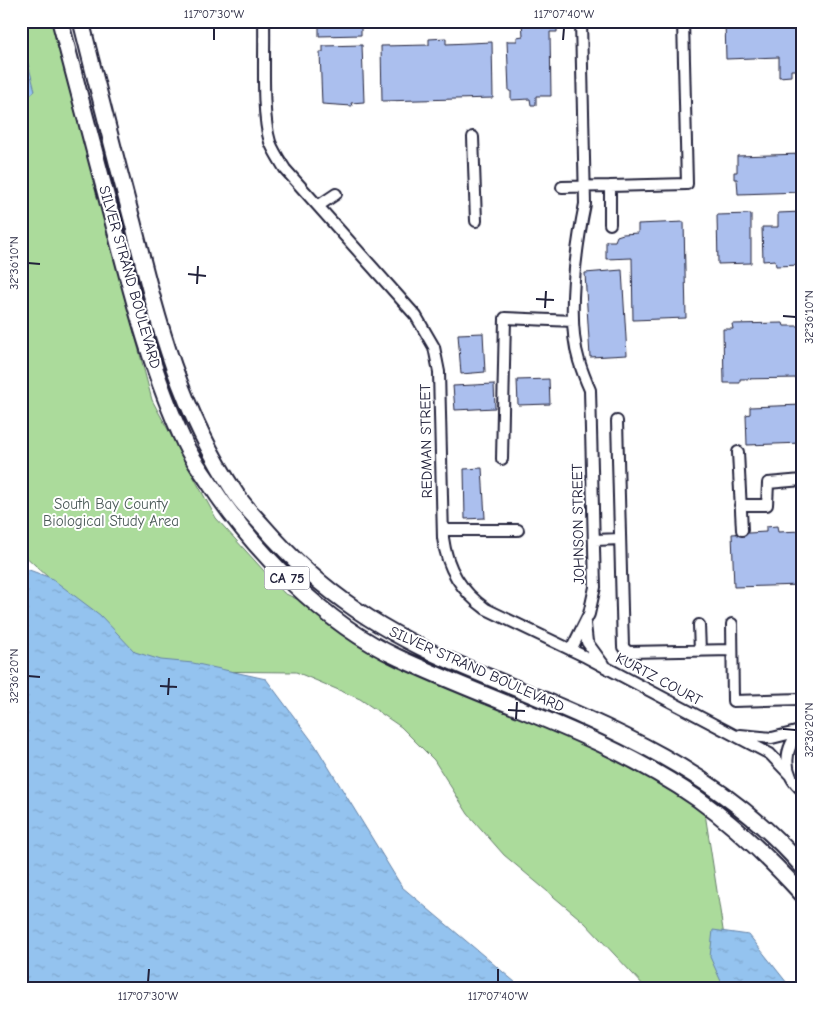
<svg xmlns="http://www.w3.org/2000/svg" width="823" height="1009" font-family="'Comic Neue',sans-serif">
  <defs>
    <pattern id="water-ripples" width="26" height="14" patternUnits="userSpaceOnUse" patternTransform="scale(1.25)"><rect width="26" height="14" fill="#94c3ef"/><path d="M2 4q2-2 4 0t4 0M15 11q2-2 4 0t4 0" fill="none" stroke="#7fa7ce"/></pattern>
  </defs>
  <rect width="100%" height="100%" fill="#fff"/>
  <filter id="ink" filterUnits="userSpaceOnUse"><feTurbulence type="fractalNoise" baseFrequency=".02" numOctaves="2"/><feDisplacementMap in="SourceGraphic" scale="10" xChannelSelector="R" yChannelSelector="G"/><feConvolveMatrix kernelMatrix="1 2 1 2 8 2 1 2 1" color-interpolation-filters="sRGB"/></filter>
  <g filter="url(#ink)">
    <!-- green -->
    <path fill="#abdb9b" stroke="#667e6b" d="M21,21h31l100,379 64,118 68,75 150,72 189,81 34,19 45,29 30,194h-86l-61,-65 -81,-68 -36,-41 -34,-54 -33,-33 -41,-28 -64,-27 -114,-1 -46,-12 -115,-107z"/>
    <!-- water -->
    <path fill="url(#water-ripples)" stroke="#6683a7" d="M21,36l14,55 -14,11z
      M21,567l30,11 49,37 35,37 26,8 32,3 73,16 49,66 87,142 120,101h-501z
      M713,930l36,5 42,53h-67l-14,-31z"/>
    <!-- building -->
    <path fill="#abbfee" stroke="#22223b" d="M319,21h42v14l-42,1z
      M522,21h32v7h3v4h-7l1,64h-15v9h-5l-1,-6 -19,1v-9h-2l-2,-50h10v-4l6,-1z
      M725,21h77v49h-11v6l-12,1v-20l-53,2z
      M446,38v6l46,-2 1,56 -111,3 -1,-55 48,-1v-6z
      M362,45l2,57 -13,1 1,3 -30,-2 -2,-52h3v-6z
      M802,154v38l-64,2 -1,-15h-3v-7h3v-16z
      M802,212v53l-26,1 -1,-6 -12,1 -1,-34h16v-14z
      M751,214v49l-33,1 -1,-49z
      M684,222l2,96 -53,2 -1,-62 -26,1v-18h9l2,-5 6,-2 15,-1v-9z
      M622,270l5,85 -37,2 -5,-84z
      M783,323l1,3h18v57h-4v-5l-58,1v4h-16l-1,-54h10l-1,-5z
      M483,333l2,39 -24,2 -3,-40z
      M549,379l1,25 -32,1 -1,-25z
      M494,384l1,24 -40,2 -2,-24z
      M802,405v38l-55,2 -1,-30 4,-1v-7z
      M482,468l3,50 -20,1 -1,-50z
      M777,526l1,6 24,-1v54l-68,2 -2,-53 34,-2v-5z"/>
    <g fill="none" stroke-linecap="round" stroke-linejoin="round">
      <defs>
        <path id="minor" d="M264,21c1,33 -3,91 6,121 4,10 10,19 15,27l131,147 18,31 5,25 4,166c4,31 18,53 43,71l100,48 184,97 20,21
          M473,137l3,84
          M610,186l77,-2 -4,-163
          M562,187l48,-1v38
          M318,206l18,-12
          M617,421l6,226 5,5 104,-2
          M738,452l4,78
          M502,459l3,-141 68,3
          M740,505h27l1,-22 34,-3
          M443,530h75
          M595,540l25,-1
          M585,624l2,18 16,22
          M732,624l1,77 69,-2
          M699,625l1,26
          M571,650l18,-36 6,-27 -5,-197c-4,-9 -8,-19 -11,-29 -13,-42 -3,-113 6,-157l-4,-183
          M802,730c-19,17 -20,44 0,60
          M740,735l32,3 28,-7"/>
        <path id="highway" d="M60,21c19,70 37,139 55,208 19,73 38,147 70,215 6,13 15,25 23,37 44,68 116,143 191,177 99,46 209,78 299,141 39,28 72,60 104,95
          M81,21c17,68 34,135 52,202 25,99 46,185 103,271 8,12 18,22 27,32 59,68 122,108 204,142 122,51 245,95 335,198"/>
      </defs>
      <!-- minor casing -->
      <use href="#minor" stroke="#22223b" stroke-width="14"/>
      <!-- highway casing -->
      <use href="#highway" stroke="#22223b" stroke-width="19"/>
      <!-- minor -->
      <use href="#minor" stroke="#fff" stroke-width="10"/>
      <!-- highway -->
      <use href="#highway" stroke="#fff" stroke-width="15"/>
    </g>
  </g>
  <!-- ticks -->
  <path fill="none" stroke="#22223b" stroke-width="2" d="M214,40v-12M563,40l1,-12M28,263l12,1M188,274l18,2M197,284l1,-18M536,299l18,1M545,308l1,-17M783,316l13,1M28,676l12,1M160,686l17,1M168,695l1,-17M508,710l17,1M516,719l1,-17M783,729l13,1M148,982l1,-13M498,982v-13"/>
  <g text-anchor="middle" stroke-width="4" stroke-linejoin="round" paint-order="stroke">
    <!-- shield labels -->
    <rect fill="#fff" stroke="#646476" stroke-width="1" x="264.5" y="566.5" width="45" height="23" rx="4"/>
    <g font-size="14" font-weight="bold" fill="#22223b">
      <text x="287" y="583">CA 75</text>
    </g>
    <!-- street labels -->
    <g font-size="15" fill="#22223b" stroke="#fff">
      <text transform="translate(130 277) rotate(74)" y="5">SILVER STRAND BOULEVARD</text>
      <text transform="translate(426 441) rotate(-91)" y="5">REDMAN STREET</text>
      <text transform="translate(578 524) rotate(-91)" y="5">JOHNSON STREET</text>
      <text transform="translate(477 669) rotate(24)" y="5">SILVER STRAND BOULEVARD</text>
      <text transform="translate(659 679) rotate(28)" y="5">KURTZ COURT</text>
    </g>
    <!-- park labels -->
    <g font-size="15" fill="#4b5a58" stroke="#fff">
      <text x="111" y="509">South Bay County<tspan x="111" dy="17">Biological Study Area</tspan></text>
    </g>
  </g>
  <!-- margin -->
  <rect width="823" height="1009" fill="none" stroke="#fff" stroke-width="55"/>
  <rect x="28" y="28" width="768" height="954" fill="none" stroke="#22223b" stroke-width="2"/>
  <g font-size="12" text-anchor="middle" fill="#22223b">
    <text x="214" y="18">117°07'30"W</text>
    <text x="564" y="18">117°07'40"W</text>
    <text transform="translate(14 263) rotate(-90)" y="4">32°36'10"N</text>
    <text transform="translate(809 317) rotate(-90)" y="4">32°36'10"N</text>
    <text transform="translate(14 676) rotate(-90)" y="4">32°36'20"N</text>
    <text transform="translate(809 730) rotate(-90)" y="4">32°36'20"N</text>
    <text x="148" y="1000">117°07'30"W</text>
    <text x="498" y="1000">117°07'40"W</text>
  </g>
</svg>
